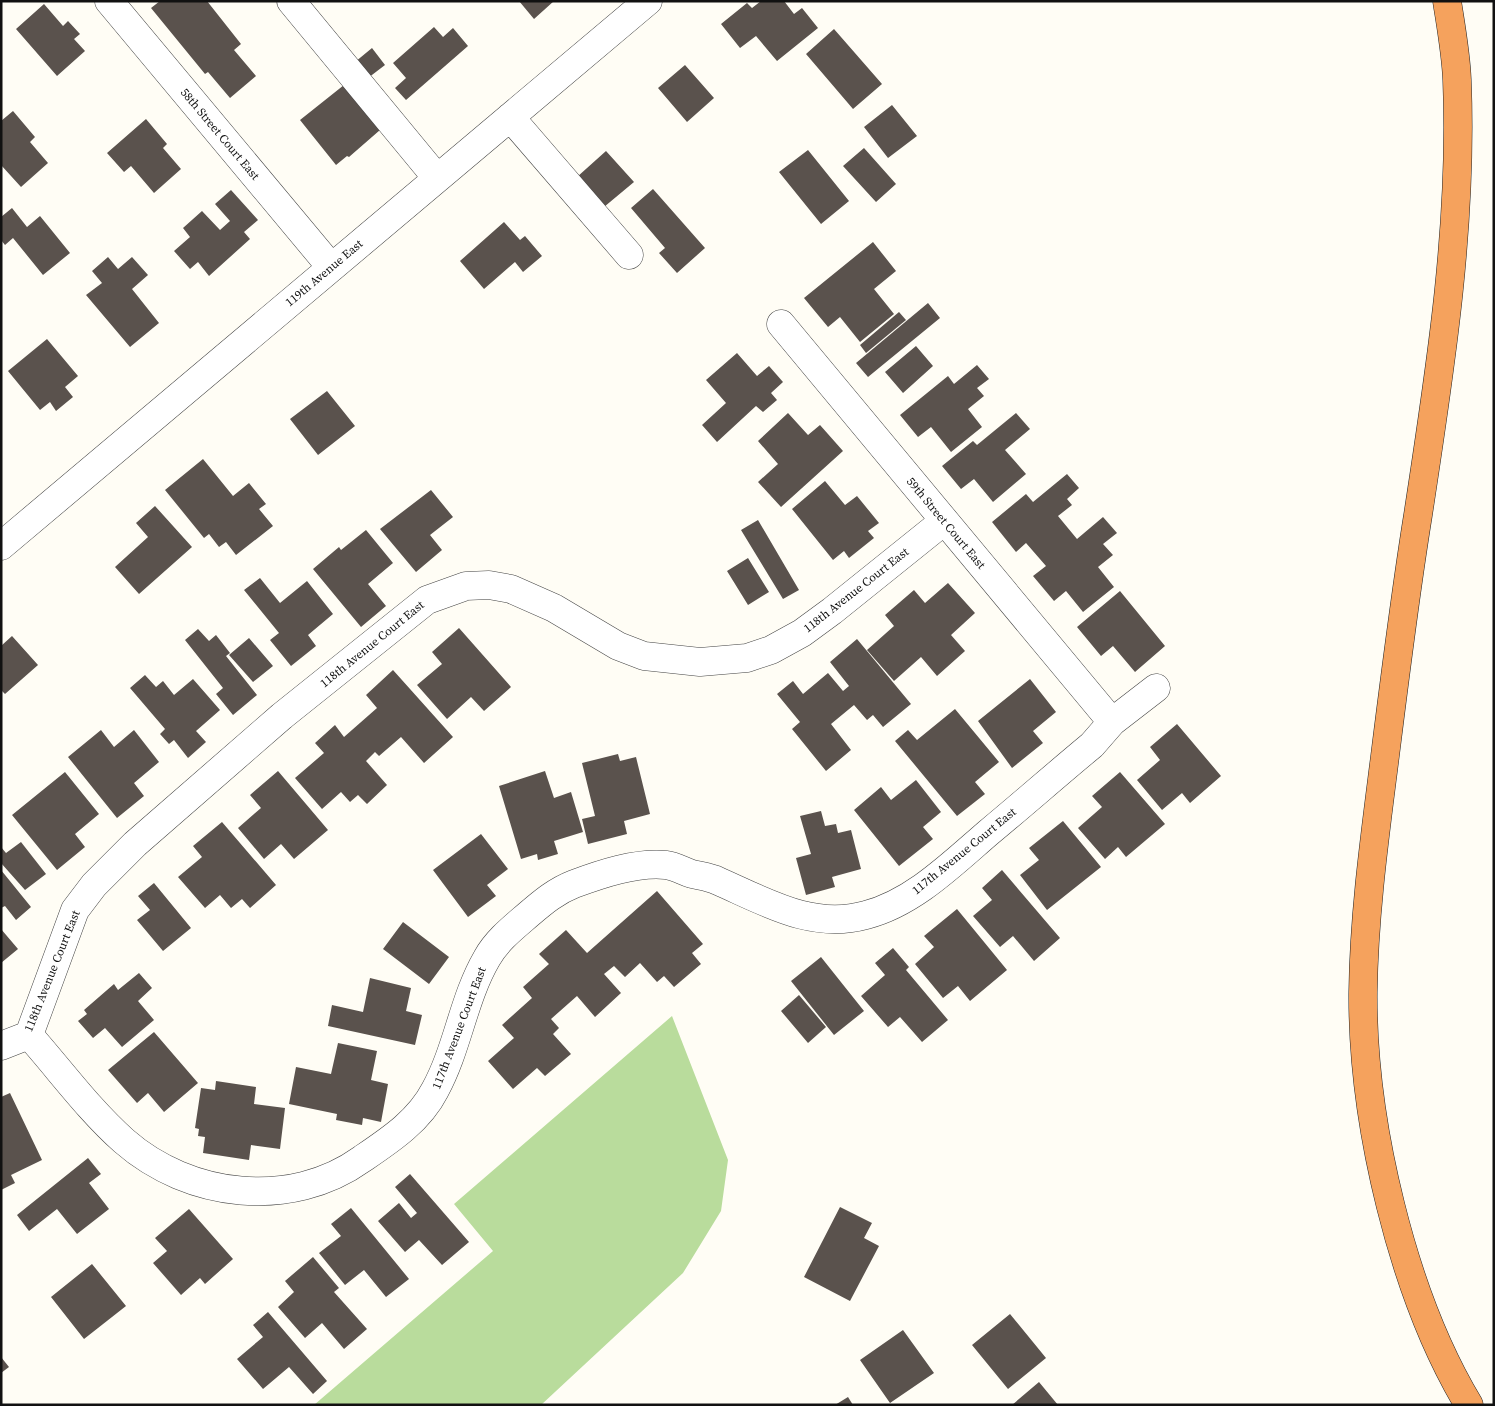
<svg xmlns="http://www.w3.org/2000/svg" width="1495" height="1406" font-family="'Source Serif 4',serif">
  <rect width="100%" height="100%" fill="#fffdf5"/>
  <!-- forest -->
  <path fill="#b9dc9c" d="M672,1016l56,144 -7,51 -38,62 -142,132h-227l179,-154 -39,-47z"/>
  <!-- building -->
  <path fill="#5a524d" d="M160,1h47l34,43 -7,6 22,26 -26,22 -22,-26 -3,2 -54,-66z
    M519,1h35l-20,18z
    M761,1h23l10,13 8,-6 16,20 -41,33 -21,-25 -16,12 -19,-24 26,-21 5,5z
    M44,4l19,22 5,-5 12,13 -6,5 11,12 -28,25 -41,-47z
    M434,27l9,10 10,-9 15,18 -62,54 -11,-12 11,-10 -13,-15z
    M834,29l48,55 -29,25 -47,-55z
    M372,48l13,17 -17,13 -13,-16z
    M685,65l29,33 -27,24 -29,-34z
    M344,85l36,45 -31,27 -2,-1 -11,9 -36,-45z
    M892,105l25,31 -29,22 -24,-31z
    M13,111l22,26 -5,5 18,21 -27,24 -20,-22v-44z
    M146,119l21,25 -4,4 18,21 -27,24 -23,-27 -7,6 -17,-19z
    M864,148l32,36 -20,18 -33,-36z
    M808,150l41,51 -28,23 -42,-52z
    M606,151l28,31 -30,25 -27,-30z
    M653,189l52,59 -28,25 -18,-20 6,-5 -34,-40z
    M231,190l27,30 -14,12 6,7 -41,37 -11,-14 -8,7 -16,-18 16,-14 -7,-9 19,-17 18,19 10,-9 -15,-17z
    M12,208l15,19 13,-11 30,37 -27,22 -30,-37 -8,7 -4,-5v-23z
    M504,222l16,18 5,-4 17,20 -19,16 -8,-10 -31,27 -24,-28z
    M873,242l23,29 -22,18 20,25 -34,28 -20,-25 -12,10 -24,-29z
    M108,257l10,12 14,-12 16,18 -16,14 27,34 -29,24 -44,-52 16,-12 -10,-12z
    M928,303l12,15 -72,59 -12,-14z
    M899,312l7,8 -40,33 -6,-8z
    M47,339l31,37 -13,11 8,10 -17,14 -6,-9 -10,8 -32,-39z
    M916,346l17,20 -30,27 -18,-21z
    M737,353l20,23 12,-10 14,16 -12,11 6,7 -14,12 -7,-6 -39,36 -15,-17 24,-22 -20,-23z
    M977,365l12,14 -12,9 7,8 -16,13 14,18 -31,25 -20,-25 -13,10 -18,-22 48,-39 6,8z
    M327,391l28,35 -37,29 -28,-36z
    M788,413l20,22 12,-10 23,26 -62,56 -23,-25 20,-18 -20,-23z
    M1016,413l14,16 -25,21 21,24 -33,28 -19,-23 -13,10 -19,-23 31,-25 4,4z
    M203,459l30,37 16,-13 17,21 -7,5 14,17 -37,29 -10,-13 -7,5 -10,-13 -5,4 -39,-48z
    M1067,474l12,14 -12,11 5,6 -14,11 19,23 26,-22 14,16 -14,11 10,11 -15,12 16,20 -31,25 -17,-21 -12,10 -21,-25 13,-10 -20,-23 -10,9 -24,-30 34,-28 7,8z
    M825,481l20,24 12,-9 22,27 -11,8 6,7 -25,20 -5,-7 -11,9 -41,-51z
    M431,490l22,27 -23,18 12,15 -26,22 -36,-43z
    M155,506l37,41 -53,47 -24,-27 33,-30 -12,-14z
    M758,520l41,70 -16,9 -42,-69z
    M366,530l27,33 -25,21 18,22 -25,21 -48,-58 26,-22 2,3z
    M748,558l21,34 -21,13 -21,-34z
    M260,578l20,25 27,-22 26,33 -25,21 8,11 -25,20 -21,-26 9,-7 -35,-43z
    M948,583l27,30 -24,22 14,16 -28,25 -16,-19 -27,24 -27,-31 27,-24 -9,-11 29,-25 11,13z
    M1120,591l45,55 -30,26 -22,-26 -12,10 -24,-29z
    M459,628l52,59 -27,24 -13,-14 -24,22 -30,-34 25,-21 -10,-12z
    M198,629l11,12 7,-6 14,18 -4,3 31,39 -24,20 -17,-21 7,-6 -38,-48z
    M12,636l26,29 -33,29 -4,-4v-44z
    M249,638l24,28 -20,16 -24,-27z
    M857,639l54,65 -28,23 -10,-12 -6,5 -13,-15 -23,19 20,26 -25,21 -34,-42 8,-7 -23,-28 16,-13 10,13 25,-21 15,18 6,-5 -19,-24z
    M393,670l60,67 -29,26 -23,-26 -22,19 -4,-4 -9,9 21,24 -20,19 -9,-9 -8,7 -9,-10 -19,17 -27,-31 29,-25 -9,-10 20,-18 9,12 33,-29 -11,-13z
    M145,675l11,12 7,-6 11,14 19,-16 27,31 -24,21 10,11 -18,16 -14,-18 -5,4 -9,-10 5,-5 -35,-41z
    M1030,679l26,33 -23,19 10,12 -31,25 -34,-47z
    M955,709l44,53 -24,20 10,12 -28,22 -62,-75 13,-11 9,10z
    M1177,724l44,52 -31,27 -8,-10 -20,17 -25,-30 23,-20 -10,-13z
    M101,730l13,17 20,-17 25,32 -25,21 10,13 -27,22 -49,-61z
    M618,754l2,7 16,-4 14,57 -26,7 3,13 -39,10 -6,-25 13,-3 -13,-53z
    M278,771l50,59 -34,29 -13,-15 -17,15 -26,-31 23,-20 -11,-13z
    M545,771l9,27 17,-6 12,40 -29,9 4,13 -20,6 -1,-6 -16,5 -22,-73z
    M65,772l34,42 -24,20 10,13 -28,23 -45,-55z
    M1120,772l45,52 -39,33 -8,-10 -13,12 -27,-31 24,-21 -10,-11z
    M916,780l25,32 -18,15 10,12 -34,27 -45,-56 27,-23 10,13z
    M821,811l4,15 11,-2 2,9 13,-3 10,39 -29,8 3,10 -29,8 -10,-37 15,-4 -11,-38z
    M1063,821l38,46 -54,43 -27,-35 19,-15 -10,-12z
    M222,822l54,63 -26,23 -8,-9 -11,9 -11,-13 -15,13 -27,-31 24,-20 -9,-11z
    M481,834l27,35 -21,16 9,11 -28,21 -35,-47z
    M21,842l25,32 -21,16 -24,-27v-16l5,6z
    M1,870l30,37 -15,13 -11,-14 -4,2z
    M1002,870l58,68 -26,23 -21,-25 -13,11 -27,-31 19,-16 -10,-12z
    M154,883l37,45 -28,23 -26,-31 13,-10 -12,-14z
    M657,891l46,53 -11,9 9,11 -27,23 -10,-11 -7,6 -17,-19 -15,14 -11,-11 -10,8 17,19 -26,24 -18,-21 -26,23 8,9 -6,6 18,20 -26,22 -8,-8 -24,21 -25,-28 26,-23 -12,-13 30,-27 -9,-11 26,-23 -10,-10 27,-24 21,23z
    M957,909l50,61 -37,31 -12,-15 -15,12 -28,-34 19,-17 -10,-11z
    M403,922l46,35 -20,27 -46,-35z
    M1,929l17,20 -17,14z
    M893,948l16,19 -3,3 42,50 -26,22 -22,-25 -12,10 -27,-31 24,-21 -10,-12z
    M821,957l43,54 -30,24 -43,-54z
    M139,973l13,15 -14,13 16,19 -32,27 -17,-19 -12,10 -15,-17 9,-7 -3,-4 30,-26 4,6z
    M370,978l41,10 -5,23 16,4 -7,30 -87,-19 4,-21 31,7z
    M799,995l27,32 -18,16 -27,-32z
    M154,1032l44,51 -34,29 -16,-19 -11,10 -29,-33z
    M338,1043l39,8 -6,29 17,4 -7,38 -18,-4 -1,7 -26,-5 1,-6 -48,-10 7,-37 35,7z
    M216,1081l40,6 -2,17 31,4 -5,41 -29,-4 -2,15 -46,-7 2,-16 -7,-1 1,-7 -4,-1 6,-40 14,2z
    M10,1093l32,67 -31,15 4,8 -14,7v-93z
    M88,1158l13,16 -12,9 20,26 -32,25 -20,-25 -28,22 -12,-16z
    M410,1174l59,68 -27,23 -23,-25 -14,12 -27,-31 21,-18 12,15 6,-5 -22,-26z
    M840,1207l32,16 -8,15 15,8 -29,55 -46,-24z
    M351,1208l58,71 -23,18 -22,-27 -19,15 -26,-32 22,-17 -10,-12z
    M189,1209l44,50 -28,25 -5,-6 -19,17 -28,-32 14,-12 -12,-13z
    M313,1257l26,31 -5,4 33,37 -23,20 -22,-26 -17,15 -27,-31 16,-15 -9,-11z
    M92,1264l34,42 -42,33 -33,-42z
    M268,1312l59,69 -14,13 -24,-27 -26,22 -26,-30 26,-22 -10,-12z
    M1010,1314l36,44 -38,31 -36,-44z
    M903,1330l31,43 -44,30 -30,-43z
    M1,1357l8,10 -8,6z
    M1039,1382l19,23h-46z
    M848,1397l5,8h-18z"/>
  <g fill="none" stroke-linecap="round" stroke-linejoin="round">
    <defs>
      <path id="minor" d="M109,1l222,266
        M291,1l146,177
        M510,117l119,138
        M781,324l331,398
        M1,546l647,-545
        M29,1035c31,35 60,75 95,106 65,57 167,69 238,18 28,-19 57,-38 73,-69 23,-42 28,-91 52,-132 10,-18 27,-31 42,-44 14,-12 27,-23 45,-30 27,-10 62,-22 92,-19 9,1 17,6 26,9 8,2 18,3 26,7 48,21 94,49 148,34 47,-12 86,-51 122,-82 35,-29 69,-59 104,-88l20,-23 44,-34
        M1,1046l28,-11 46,-125 19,-25 41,-41 147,-128 145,-116 39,-14 23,-1 22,4 43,19 64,38 26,10 56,6 47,-4 24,-8 31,-17 30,-22 112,-90"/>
      <path id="highway" d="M1447,1c4,26 9,53 10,79 6,146 -17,291 -39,435 -13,80 -23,161 -33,241 -10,79 -21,157 -22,236 -1,129 39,302 106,413"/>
    </defs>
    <!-- minor casing -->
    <use href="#minor" stroke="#444" stroke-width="29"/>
    <!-- highway casing -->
    <use href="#highway" stroke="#222" stroke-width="29"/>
    <!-- minor -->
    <use href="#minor" stroke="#fff" stroke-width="28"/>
    <!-- highway -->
    <use href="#highway" stroke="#f5a25d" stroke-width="28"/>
  </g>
  <g text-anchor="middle" stroke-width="5" stroke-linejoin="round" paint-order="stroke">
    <!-- street labels -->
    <g font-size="12" fill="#111" stroke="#fff">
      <text transform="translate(220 134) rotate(50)" y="4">58th Street Court East</text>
      <text transform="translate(324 273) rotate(-40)" y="4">119th Avenue East</text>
      <text transform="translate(946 523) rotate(50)" y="4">59th Street Court East</text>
      <text transform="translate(856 590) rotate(-38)" y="4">118th Avenue Court East</text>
      <text transform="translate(372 644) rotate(-39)" y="4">118th Avenue Court East</text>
      <text transform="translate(964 851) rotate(-39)" y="4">117th Avenue Court East</text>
      <text transform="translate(52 971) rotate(-68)" y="4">118th Avenue Court East</text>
      <text transform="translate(459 1028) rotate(-69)" y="4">117th Avenue Court East</text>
    </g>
  </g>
  <!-- border -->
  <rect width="1495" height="1406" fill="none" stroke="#111111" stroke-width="5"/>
</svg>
